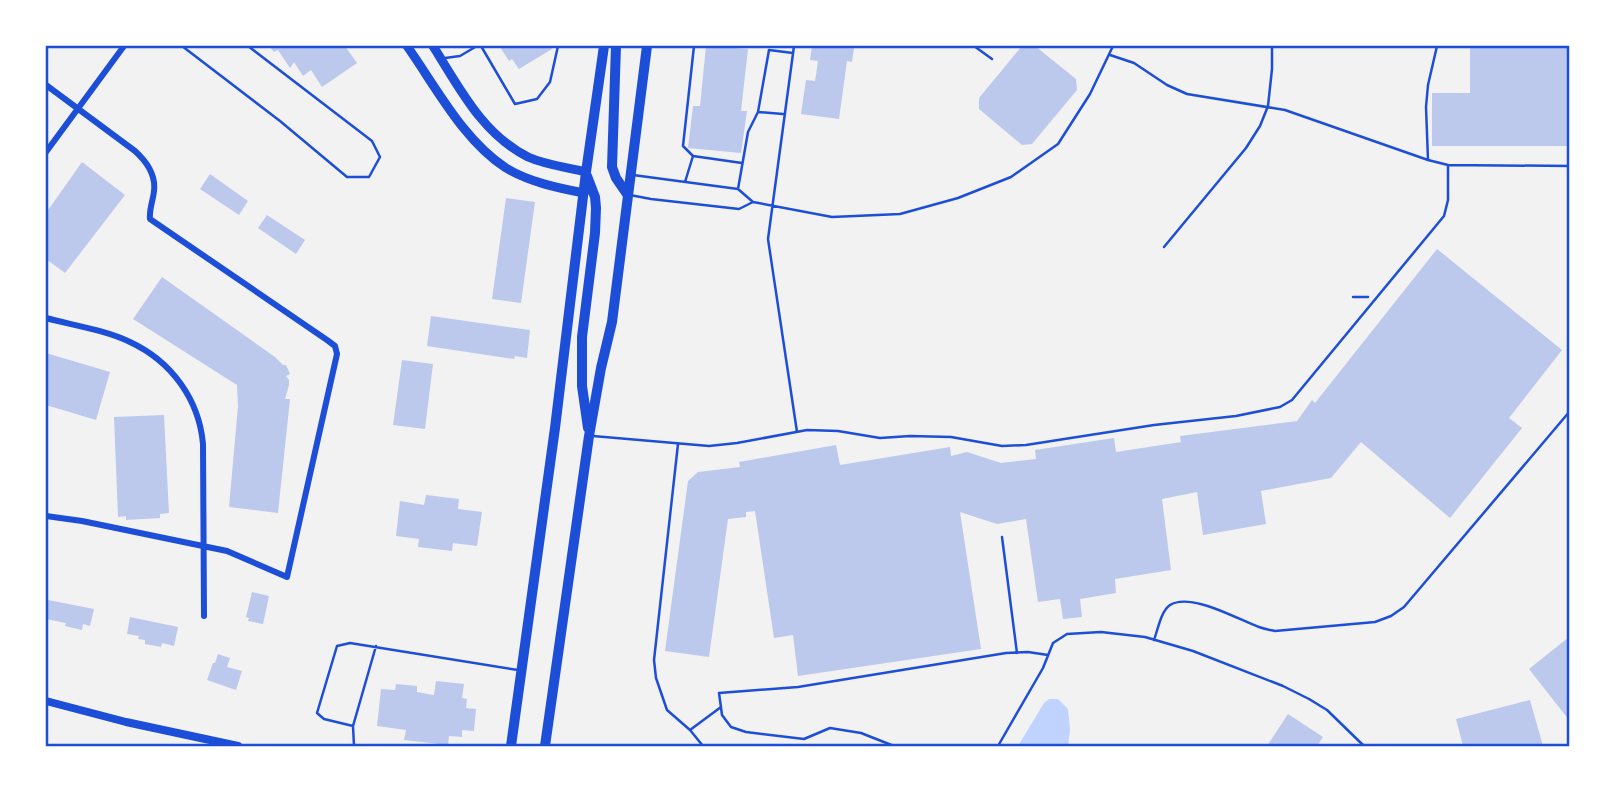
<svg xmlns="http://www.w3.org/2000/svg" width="1615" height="792" font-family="Montserrat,sans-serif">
  <rect width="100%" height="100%" fill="#f2f2f2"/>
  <!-- water -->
  <path fill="#bfd3fe" d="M1049,699h9l10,10 2,21 -2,16h-50l26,-43z"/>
  <!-- building -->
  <path fill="#bdc9ec" d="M269,46h76l12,17 -35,24 -11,-17 -8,6 -9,-14 -4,6 -12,-18 -4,2z
    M504,46h46l2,3 -33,20 -7,-10 -3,2 -9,-14z
    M706,46l42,3 -7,62h6l-6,42 -53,-5 5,-42h7z
    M812,46h35l7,2 -2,14 -5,-1 -8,58 -38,-5 5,-34 9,1 3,-20 -8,-1z
    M1022,46h13l41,33 1,11 -45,54 -10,1 -43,-36v-11z
    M1470,46h99v100h-137v-53h38z
    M82,162l43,33 -60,78 -19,-14v-46z
    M210,174l38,27 -9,14 -39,-26z
    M506,198l29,4 -14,101 -29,-4z
    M267,215l38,25 -9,14 -38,-26z
    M1437,249l125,101 -53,68 13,10 -72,90 -89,-76 -30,36 -70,13 5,33 -63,11 -6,-43 -35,7 9,71 -56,9 1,14 -36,6 2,18 -19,2 -3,-20 -22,3 -12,-83 -29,5 -37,-12 21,137 -183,27 -5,-41 -19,3 -19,-127 -9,1v5l-18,2 -19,138 -44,-6 23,-170 10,-9 42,-5 -1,-5 97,-17 4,20 110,-18 1,9 16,-4 34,11 35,-4 -1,-9 79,-12 2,14 65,-10 -1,-6 117,-15 15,-21 3,3z
    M162,277l113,80 8,8h3l4,9 -4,2 3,4v5l-4,14h5l-12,114 -49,-6 9,-101 -1,-21 -104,-66z
    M431,316l99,14 -3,28 -12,-2 -1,3 -87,-13z
    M46,353l64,19 -14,48 -50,-15z
    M402,360l31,4 -8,65 -32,-4z
    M164,415l5,98 -9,1v4l-34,2v-4l-8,1 -4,-100z
    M426,495l33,4 -1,10 24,3 -5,34 -24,-3 -1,8 -34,-4 1,-8 -23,-3 4,-35 24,4z
    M252,592l17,4 -6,28 -15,-3 1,-3 -3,-1z
    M48,600l46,9 -4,17 -7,-2 -1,6 -17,-4 1,-3 -20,-4z
    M130,617l48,10 -4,19 -12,-3 -1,4 -16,-3v-4l-7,-1 1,-3 -12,-2z
    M1569,637v83l-40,-51z
    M218,654l12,4 -3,9 15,4 -6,19 -29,-10 6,-17h2z
    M436,681l28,3 -2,14 5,1 -1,9 10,1 -2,22 -12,-1v7l-13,-1 -1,9 -44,-5 2,-10 -29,-4 4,-37 14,1 1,-6 21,2v6l17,3z
    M1530,700l13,46h-80l-7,-27z
    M1288,714l35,23 -6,9h-50z"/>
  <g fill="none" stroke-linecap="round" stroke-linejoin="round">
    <!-- path -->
    <path stroke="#1d4ed8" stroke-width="2.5" d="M974,46l18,13
      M1353,297h15"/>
    <!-- service -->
    <path stroke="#1d4ed8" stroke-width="2.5" d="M182,46l98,75 67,56h22l11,-20 -8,-16 -124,-95
      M481,46l34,58 22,-5 13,-17 8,-36
      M794,46l-26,193 29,193
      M1110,55l24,8 33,22 20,9 98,16 143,50 20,5 122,1
      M445,58l15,-2 17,-10
      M758,112l25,2
      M693,156l-10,-10 11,-100
      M1428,160l-2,-53 2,-22 9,-39
      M633,175l105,14 15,13 79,15 68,-3 58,-16 53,-21 47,-33 32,-50 23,-48
      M685,182l8,-26 49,7
      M738,189l10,-57 10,-20 11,-62 24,3
      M630,195l21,4 88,10 14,-7
      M1164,247l82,-99 14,-22 8,-20 4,-37v-23
      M593,436l116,10 28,-3 70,-13 31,1 42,7 30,-2 41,1 51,9 24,-1 128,-20 82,-9 44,-9 12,-7 152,-184 4,-16v-35
      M678,444l-24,216 2,18 11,32 23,20 13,16
      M1002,537l15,116
      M1154,640c4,-11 7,-29 16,-35 21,-13 69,15 89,22 5,2 11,3 16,4l100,-9 16,-6 13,-9 166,-196
      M353,726l-29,-7 -7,-6 20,-67 13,-3 168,27
      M690,730l31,-23
      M354,746l-1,-20 23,-80
      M894,746l-33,-13 -31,-5 -26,11 -58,-7 -15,-5 -9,-12 -3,-22 79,-6 208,-34 22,-1 20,3
      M998,746l45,-78 10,-25 14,-9 34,-2 44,5 48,14 90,35 26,13 18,11 37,36"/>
    <!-- minor -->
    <path stroke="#1d4ed8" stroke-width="6" d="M46,85l89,66c11,10 21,24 19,40 -1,10 -5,18 -4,28l177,121 8,6 2,8 -50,223 -60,-26 -145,-30 -36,-5
      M46,152l78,-106
      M46,318c26,7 59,12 84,24 41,19 69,57 73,102l1,172"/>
    <!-- tertiary -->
    <path stroke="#1d4ed8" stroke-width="8" d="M46,701l80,21 112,24"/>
    <!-- secondary -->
    <path stroke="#1d4ed8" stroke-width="9" d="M407,46c29,41 56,94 99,122 23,14 52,20 78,25
      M433,46c26,41 49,88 95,111 18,8 38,10 58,15"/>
    <!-- primary -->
    <path stroke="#1d4ed8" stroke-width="10" d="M616,46l-4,121 4,11 11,16
      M587,176l8,21 1,11 -1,25 -13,104v49l6,42
      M511,746l44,-318 31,-256 18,-126
      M545,746l44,-310 12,-68 11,-46 35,-276"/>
  </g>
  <!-- border -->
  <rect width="1615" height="792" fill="none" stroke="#ffffff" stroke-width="94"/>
  <rect x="47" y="47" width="1521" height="698" fill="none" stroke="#1d4ed8" stroke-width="2.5"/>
</svg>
